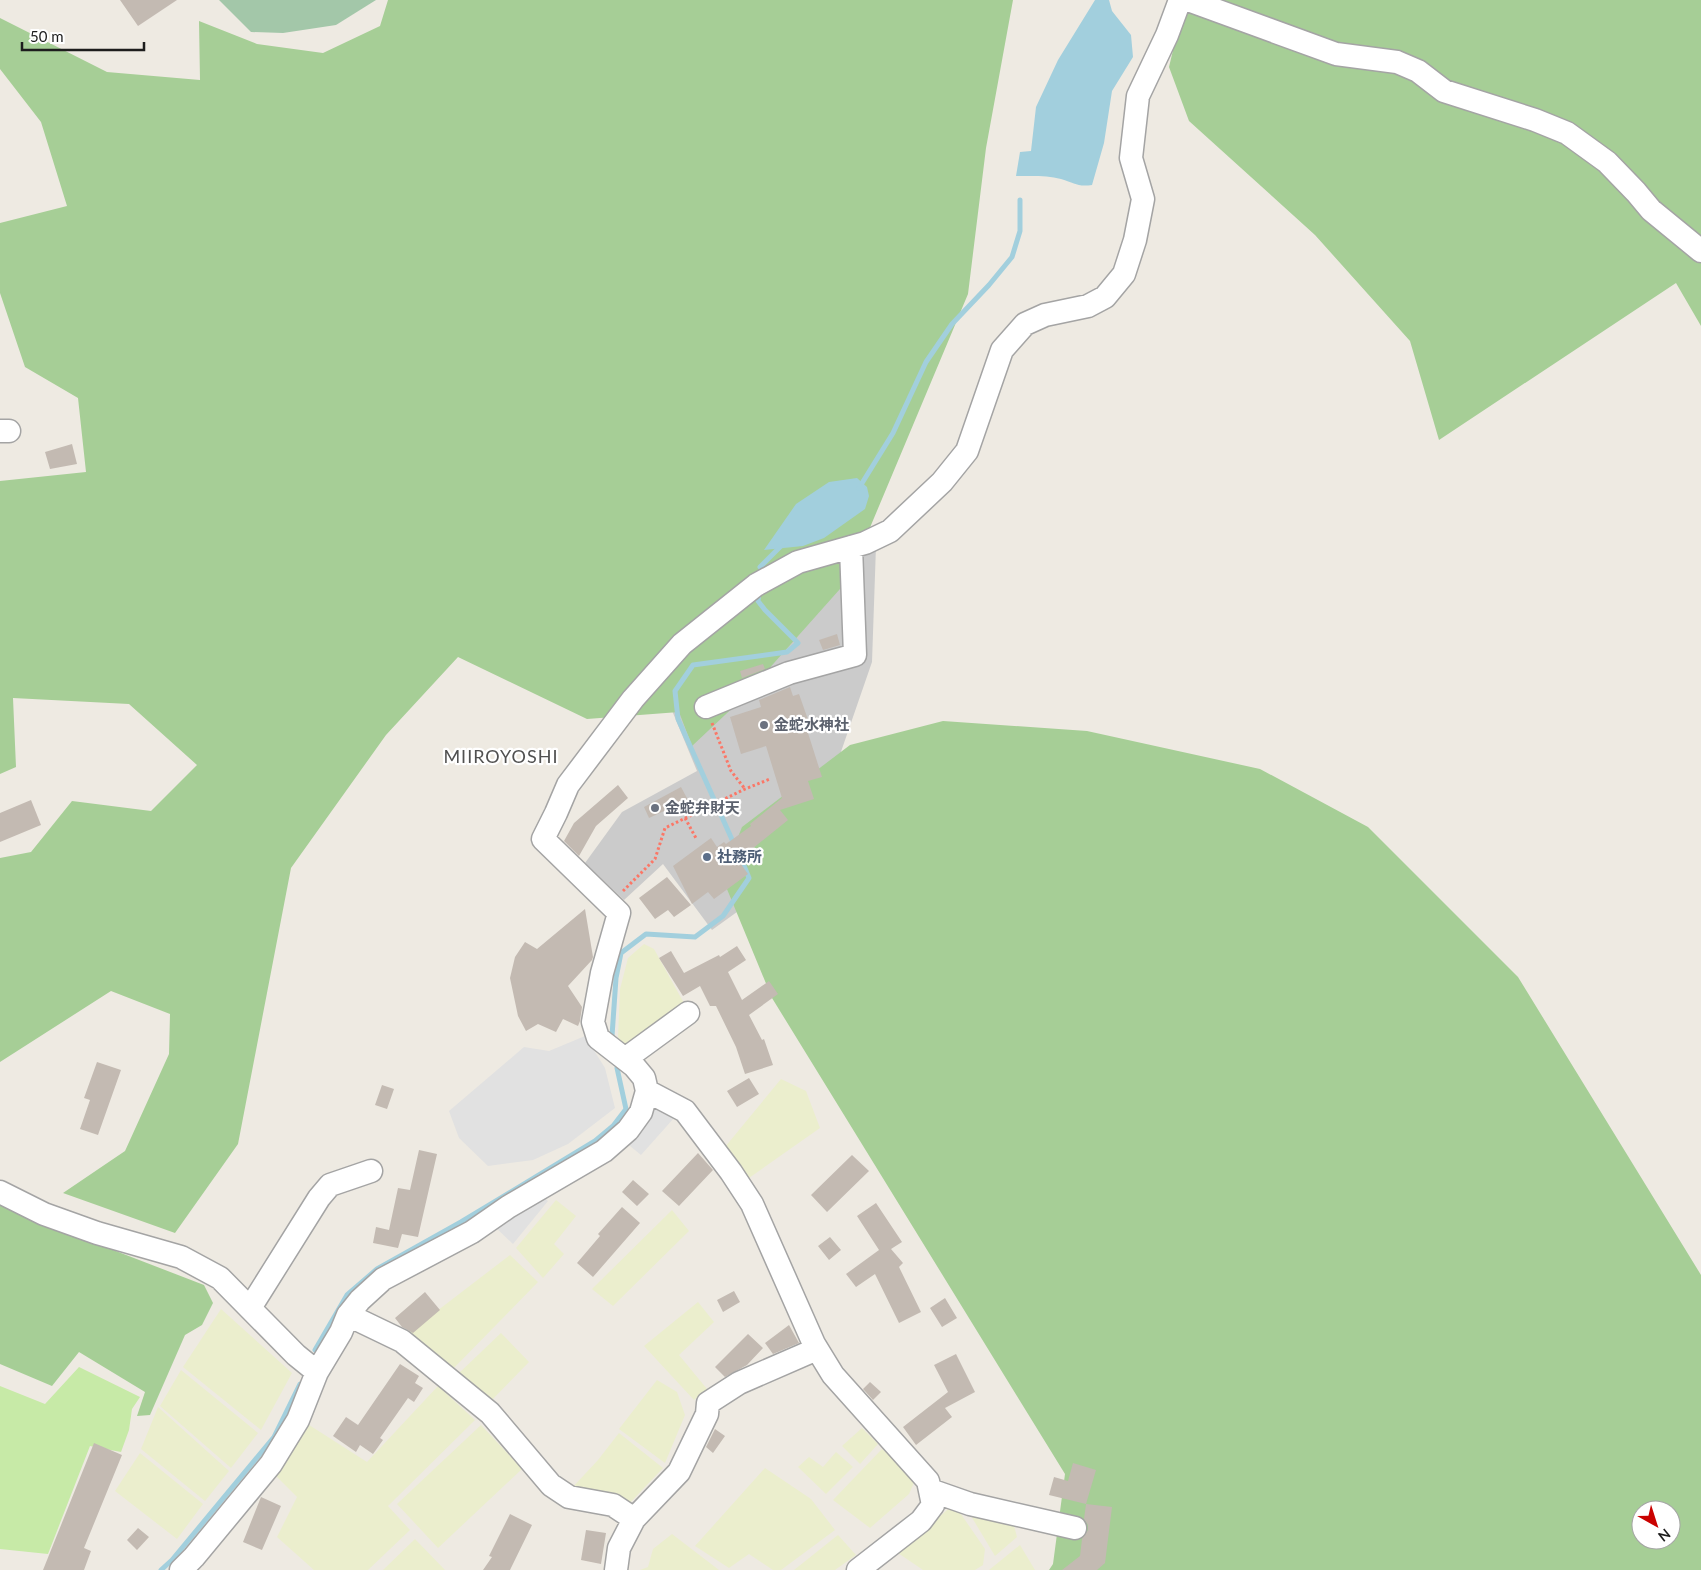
<svg xmlns="http://www.w3.org/2000/svg" width="1701" height="1570" font-family="Lato,'Noto Sans JP',sans-serif">
  <rect width="100%" height="100%" fill="#eeeae2"/>
  <!-- religious -->
  <path fill="#cbcbcb" d="M876,546l-4,116 -47,136 -77,106 -36,26 -49,-66 -39,36 -39,-37 37,-51 75,-41 -38,-92z"/>
  <!-- farmland -->
  <path fill="#ebeecd" d="M644,944l10,5 31,56 -57,44 -10,-12 2,-48 8,-31z
    M781,1079l25,12 14,37 -71,50 -24,-31z
    M556,1200l20,16 -22,28 10,10 -21,24 -27,-30z
    M672,1210l17,21 -76,75 -21,-17z
    M510,1255l28,27 -89,91 -46,-36z
    M698,1302l16,20 -35,33 28,34 -13,11 -50,-54z
    M221,1309l71,64 -31,57 -78,-63z
    M501,1333l28,29 -41,42 -31,-29z
    M181,1370l77,63 -27,35 -71,-62z
    M657,1380l20,12 8,23 -20,48 -46,-34z
    M438,1386l37,34 -87,86 22,24 -42,40h-54l-37,-33 20,-40 -24,-24 33,-50 61,39z
    M158,1407l71,64 -24,30 -64,-52z
    M481,1425l41,44 -84,79 -41,-44z
    M862,1428l16,16 -18,20 -18,-18z
    M619,1433l44,35 -38,40 -54,-19 27,-29z
    M882,1449l34,29 -7,16 -39,34 -37,-28z
    M836,1452l17,15 -27,27 -28,-27 11,-10 14,10z
    M140,1453l63,51 -26,35 -62,-48z
    M765,1468l46,31 24,31 -54,40h-8l-24,-16 -20,14 -34,-22z
    M954,1504l31,45 -2,16 -8,5h-52l-25,-17z
    M968,1511l44,7 5,19 -22,19z
    M672,1534l47,36h-79l8,-3 5,-18z
    M838,1535l18,20 -21,15h-41z
    M415,1539l30,31h-62z
    M1020,1545l15,25h-46z"/>
  <!-- grass -->
  <path fill="#c7eaa7" d="M79,1367l61,30 -8,12 -3,21 -8,22 -31,-6 -42,108 -48,-5v-163l45,18z"/>
  <!-- forest -->
  <path fill="#a6ce96" fill-rule="evenodd" d="M388,0h625l-27,148 -18,146 -120,286 -106,119 -50,47 -13,-34 -92,7 -129,-62 -72,78 -95,133 -53,276 -63,89 -112,-40 62,-42 44,-97 1,-40 -59,-23 -111,71v-204l31,-6 41,-51 79,10 46,-46 -68,-61 -116,-6 3,69 -16,7v-293l86,-9 -8,-74 -53,-31 -25,-74v-70l67,-17 -26,-84 -41,-53v-51l107,54 93,8 -1,-59 58,23 66,9 57,-27z
    M1185,0h516v326l-25,-43 -237,157 -29,-99 -95,-106 -126,-114 -20,-54z
    M943,721l144,10 173,38 108,58 150,150 183,298v295h-652l4,-6 12,-90 -293,-476 -50,-121 20,-50 108,-82zM1641,1510h30v30h-30z
    M0,1204l95,39 109,42 9,18 -11,22 -17,10 -35,80 -13,1 8,-24 -66,-40 -27,34 -52,-22z"/>
  <!-- cemetery -->
  <path fill="#a3c7a9" d="M219,0h157l-40,25 -53,8 -32,-1z"/>
  <!-- parking -->
  <path fill="#e1e1e1" d="M585,1036l20,32 10,40 -47,36 -35,16 -45,6 -29,-28 -10,-27 75,-64 25,4z
    M663,1108l11,10 -33,37 -17,-14 26,-31z
    M540,1194l8,7 -35,43 -20,-19z"/>
  <!-- water -->
  <path fill="#a2cfdd" d="M1095,0h14l3,11 19,24 2,22 -21,34 -8,52 -12,42c-15,2 -17,-2 -31,-6 -14,-4 -30,-3 -45,-3l4,-24 11,-1 5,-44 22,-47z
    M857,478l10,9 2,9 -4,13 -41,29 -21,8 -39,4 32,-46 33,-22z"/>
  <g fill="none" stroke-linecap="round" stroke-linejoin="round">
    <!-- stream -->
    <path stroke="#a2cfdd" stroke-width="5" d="M859,488l34,-55 33,-71 26,-38 37,-39 23,-28 8,-26v-31
      M760,567l23,-23
      M734,844l-56,-125 -3,-28 18,-26 94,-13 11,-9 -33,-33 -7,-9 1,-8
      M612,1036l4,-58 5,-25 25,-19 49,3 28,-21 26,-38 -9,-22
      M315,1350l32,-55 30,-26 84,-47 134,-81 18,-15 13,-17 -9,-41
      M161,1570l11,-10 102,-123 26,-53"/>
  </g>
  <!-- building -->
  <path fill="#c3bab2" d="M120,0h57l-39,26z
    M72,444l5,20 -27,5 -5,-17z
    M837,634l3,11 -17,5 -4,-10z
    M763,664l2,5 -23,9 -2,-7z
    M790,687l3,9 6,-2 13,37 -4,2 14,44 -14,4 6,18 -34,11 8,10 -36,29 3,4 -14,11 7,10 -34,25 -6,-7 -16,12 -19,-38 38,-28 6,9 7,-5 2,2 25,-18 -1,-2 32,-26 -16,-52 -25,8 -11,-37 31,-10 -2,-7z
    M618,785l10,13 -32,28 -17,30 -15,-15 10,-18z
    M681,787l7,13 -39,18 -5,-11z
    M31,800l10,25 -41,17v-29z
    M667,877l24,28 -17,12 -6,-7 -13,9 -16,-21z
    M585,909l8,48 -1,3 -24,26 14,21 -2,14 -2,5 -15,-7 -7,13 -18,-8 -12,7 -8,-15 -8,-38 5,-21 10,-15 12,7z
    M737,946l9,14 -18,12 14,28 27,-19 9,13 -29,21 13,25 2,-1 9,26 -28,9 -9,-27 -20,-41h-6l-10,-20 -17,10 -24,-38 12,-7 13,22 35,-18 1,2z
    M97,1062l24,8 -23,65 -18,-6 10,-29 -6,-2z
    M749,1078l10,16 -22,13 -10,-16z
    M382,1085l12,4 -7,20 -12,-4z
    M419,1150l18,4 -19,83 -16,-3 -4,14 -25,-5 3,-16 13,3 9,-42 12,2z
    M698,1153l15,17 -34,36 -17,-15z
    M852,1155l17,16 -42,41 -16,-17z
    M633,1180l16,14 -12,12 -15,-14z
    M876,1203l26,39 -11,7 12,14 -4,4 22,45 -22,11 -24,-49 -19,13 -10,-13 33,-24 -22,-34z
    M622,1207l18,16 -47,54 -16,-14 23,-27 -2,-2z
    M830,1237l11,13 -12,10 -11,-14z
    M734,1291l6,11 -17,10 -6,-12z
    M425,1292l15,18 -27,23 -11,-6 -7,-9z
    M945,1298l12,20 -15,9 -12,-19z
    M789,1325l10,18 -26,11 -8,-11z
    M748,1334l15,14 -16,17 -22,12 -10,-10z
    M956,1354l19,38 -30,16 7,9 -36,28 -13,-18 45,-35 -14,-27z
    M400,1364l19,12 -4,7 8,5 -9,14 -6,-4 -28,40 3,2 -10,14 -13,-9 -4,7 -23,-16 13,-19 12,8z
    M870,1382l11,10 -8,8 -10,-11z
    M715,1429l10,7 -12,17 -7,-6z
    M94,1443l28,12 -38,93 7,3 -7,19h-41z
    M1073,1463l23,7 -10,34 -37,-9 5,-18 14,4z
    M261,1497l20,9 -19,44 -19,-8z
    M1086,1504l26,3 -7,56 -8,7h-35l18,-14 2,-17 6,-9v-5l-4,-6z
    M510,1514l22,11 -22,45h-27l9,-13 -3,-1z
    M138,1528l11,9 -12,13 -10,-10z
    M586,1530l20,3 -5,31 -20,-4z"/>
  <g fill="none" stroke-linecap="round" stroke-linejoin="round">
    <defs>
      <path id="minor" d="M1188,0l148,54 61,8 21,9 26,20 91,29 32,13 40,29 29,30 15,18 50,41
        M0,431h9
        M706,707l83,-34 66,-18 -4,-108
        M625,1059l63,-46
        M647,1091l38,20 46,61 21,32 62,140 19,31 95,106 5,24 -12,16 -63,49
        M0,1192l44,22 53,19 84,24 39,21 76,77 21,17
        M250,1308l69,-110 11,-13 41,-14
        M348,1315l54,26 88,72 61,72 18,12 44,8 21,14
        M930,1490l40,14 105,24
        M181,1570l13,-13 77,-93 27,-44 19,-48 24,-40 7,-17 12,-15 23,-21 89,-47 36,-25 96,-56 24,-21 13,-18 6,-21 -3,-13 -10,-12 -36,-28 -5,-16 9,-49 17,-60 -76,-74 13,-26 12,-28 65,-86 49,-55 74,-59 42,-23 67,-19 25,-12 52,-49 25,-31 35,-101 23,-26 20,-9 43,-9 17,-9 19,-23 11,-34 8,-41 -12,-41 7,-62 29,-61 13,-35
        M616,1570l3,-22 15,-29 45,-47 28,-58 1,-11 31,-20 78,-34"/>
    </defs>
    <!-- minor casing -->
    <use href="#minor" stroke="#a4a4a4" stroke-width="25"/>
    <!-- path -->
    <path stroke="#fb7767" stroke-width="3" stroke-dasharray="2.5 2.5" stroke-linecap="butt" d="M712,723l19,48 14,18
      M685,818l12,22
      M623,891l32,-32 10,-31 80,-39 25,-10"/>
    <!-- minor -->
    <use href="#minor" stroke="#fff" stroke-width="22"/>
  </g>
  <!-- markers -->
  <g fill="#6b7280" stroke="#fff" stroke-width="2">
    <circle cx="764" cy="725" r="5"/>
    <circle cx="655" cy="808" r="5"/>
  </g>
  <circle fill="#5c6f8a" stroke="#fff" stroke-width="2" cx="707" cy="857" r="5"/>
  <g text-anchor="middle" stroke-width="4.5" stroke-linejoin="round" paint-order="stroke">
    <!-- worship labels -->
    <g font-size="15" font-weight="bold" fill="#5b616d" stroke="#fff" text-anchor="start">
      <text x="774" y="730">金蛇水神社</text>
      <text x="665" y="813">金蛇弁財天</text>
    </g>
    <!-- service labels -->
    <g font-size="15" font-weight="bold" fill="#4e5e75" stroke="#fff" text-anchor="start">
      <text x="717" y="862">社務所</text>
    </g>
    <!-- quarter labels -->
    <g font-size="18" letter-spacing="1" fill="#505050" stroke="#fff">
      <text x="501" y="763">MIIROYOSHI</text>
    </g>
  </g>
  <!-- north arrow -->
  <g transform="translate(1656 1525) rotate(141)"><circle r="24" fill="#ffffff" stroke="#a5a5a5"/>
  <path d="M0-4L9 19L0 12L-9 19Z" fill="#ca0200"/>
  <text y="-8" font-size="14" font-weight="bold" text-anchor="middle" fill="#1d1d1d">N</text>
  </g>
  <!-- scale -->
  <path d="M22 42v8h122v-8" fill="none" stroke="#1d1d1d" stroke-width="2.5"/>
  <text x="30" y="42" font-size="15" fill="#1d1d1d" stroke="#ffffff" stroke-width="4" paint-order="stroke">50 m</text>
</svg>
